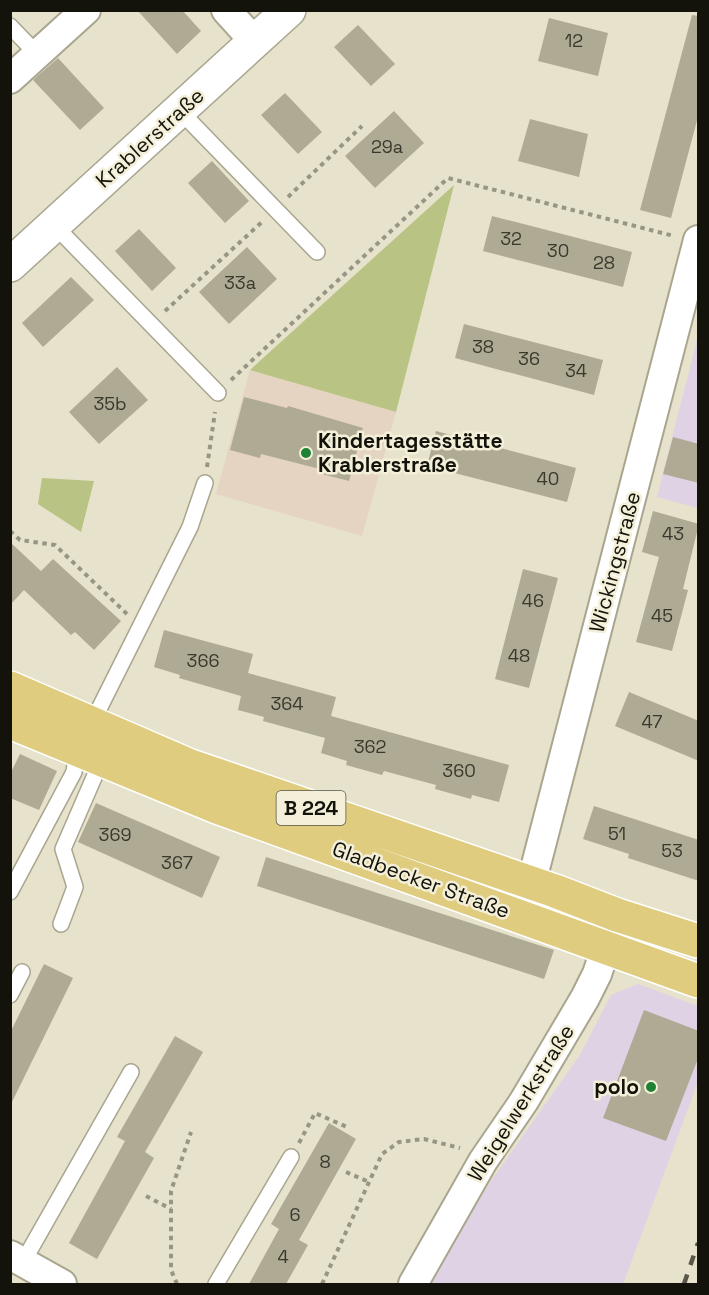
<svg xmlns="http://www.w3.org/2000/svg" width="709" height="1295" font-family="'Space Grotesk',sans-serif">
  <rect width="100%" height="100%" fill="#e6e2cb"/>
  <!-- commercial -->
  <path fill="#e0d2e5" d="M698,336v172l-41,-11z
    M638,984l60,22v76l-75,202h-197l67,-106 87,-123 31,-60z"/>
  <!-- education -->
  <path fill="#e6d4c3" d="M250,370l146,42 -34,124 -146,-42z"/>
  <!-- green -->
  <path fill="#b9c383" d="M454,185l-58,227 -146,-42z
    M42,478l52,3 -13,51 -43,-28z"/>
  <!-- building -->
  <path fill="#aeaa94" d="M137,10h45l19,21 -24,23z
    M692,15l7,1v97l-28,105 -31,-8z
    M549,18l59,15 -10,43 -60,-15z
    M358,25l37,39 -24,22 -37,-39z
    M58,58l46,50 -24,22 -47,-50z
    M285,93l37,39 -24,22 -37,-39z
    M394,111l30,32 -49,45 -30,-32z
    M530,119l58,15 -9,43 -61,-16z
    M212,161l37,40 -24,22 -37,-40z
    M492,216l140,36 -9,35 -140,-36z
    M139,229l37,39 -24,23 -37,-40z
    M247,247l30,32 -48,45 -30,-32z
    M71,277l23,23 -51,47 -21,-24z
    M464,324l139,36 -9,35 -139,-37z
    M117,367l31,33 -49,44 -30,-32z
    M244,397l43,11 1,-2 75,22 -14,53 -31,-8 2,-4 -59,-15 -1,4 -30,-8z
    M436,431l140,37 -9,34 -140,-36z
    M673,437l26,7v39l-36,-9z
    M653,511l46,13 -16,65 5,1 -16,61 -36,-9 23,-85 -17,-5z
    M10,542l31,29 12,-12 68,62 -27,29 -19,-18 -4,3 -47,-45 -14,15z
    M523,569l35,9 -29,110 -34,-9z
    M164,630l89,24 -5,19 88,24 -5,19 178,49 -10,37 -27,-7 -1,4 -36,-10 1,-4 -52,-14 -2,4 -36,-10 1,-4 -26,-8 4,-15 -62,-17 1,-4 -26,-7 3,-14 -62,-18 1,-3 -26,-8z
    M629,692l70,29v40l-84,-35z
    M20,754l37,17 -18,39 -29,-12v-24z
    M96,803l124,54 -18,41 -124,-56z
    M594,806l105,34v41l-71,-23 1,-4 -46,-15z
    M266,857l288,93 -10,29 -287,-93z
    M44,964l29,14 -63,128v-73z
    M644,1010l55,21v25l-33,85 -63,-23z
    M175,1036l28,16 -58,100 9,6 -57,101 -28,-16 56,-102 -8,-4z
    M329,1123l27,16 -57,101 9,5 -22,39h-37l30,-55 -8,-5z"/>
  <g fill="none" stroke-linecap="round" stroke-linejoin="round">
    <defs>
      <path id="service" d="M10,26l27,28
        M180,111l137,141
        M54,225l164,168
        M92,723l98,-196 15,-44
        M10,892l64,-120 3,-23
        M61,924l14,-37 -12,-38 39,-90
        M10,995l12,-23
        M23,1262l108,-190
        M216,1284l75,-127"/>
      <path id="minor" d="M226,10l29,32
        M10,79l76,-69
        M531,884l167,-644
        M10,1255l52,29
        M413,1284l70,-123 41,-60 61,-103 12,-24 16,-48"/>
      <path id="tertiary" d="M10,265l279,-255"/>
      <path id="primary" d="M10,688l178,77 367,126 62,24 81,26
        M10,722l207,85 481,174"/>
    </defs>
    <!-- service casing -->
    <use href="#service" stroke="#a9a58f" stroke-width="18"/>
    <!-- minor casing -->
    <use href="#minor" stroke="#a9a58f" stroke-width="32"/>
    <!-- tertiary casing -->
    <use href="#tertiary" stroke="#a9a58f" stroke-width="36"/>
    <!-- primary casing -->
    <use href="#primary" stroke="#fff" stroke-width="36"/>
    <!-- path -->
    <path stroke="#989584" stroke-width="4" stroke-dasharray="4.5 4.5" stroke-linecap="butt" d="M288,197l74,-71
      M165,311l98,-90
      M231,380l217,-202 226,58
      M207,467l8,-55
      M10,531l10,9 35,5 72,69
      M299,1143l16,-30 32,14
      M346,1172l23,10
      M146,1196l25,13
      M177,1284l-6,-14v-79l20,-59
      M322,1284l60,-130 17,-12 25,-3 36,9"/>
    <!-- service -->
    <use href="#service" stroke="#fff" stroke-width="15"/>
    <!-- minor -->
    <use href="#minor" stroke="#fff" stroke-width="28"/>
    <!-- tertiary -->
    <use href="#tertiary" stroke="#fff" stroke-width="33"/>
    <!-- primary -->
    <use href="#primary" stroke="#dfcc7f" stroke-width="33"/>
    <!-- rail -->
    <path stroke="#59574a" stroke-width="4.5" stroke-dasharray="10 10" stroke-linecap="butt" d="M684,1284l14,-41"/>
  </g>
  <!-- markers -->
  <g fill="#1f8134" stroke="#f4efd8" stroke-width="2">
    <circle cx="306" cy="453" r="6"/>
    <circle cx="651" cy="1087" r="6"/>
  </g>
  <g text-anchor="middle" stroke-width="5" stroke-linejoin="round" paint-order="stroke">
    <!-- number labels -->
    <g font-size="18" fill="#3a392d">
      <text x="574" y="47">12</text>
      <text x="387" y="153">29a</text>
      <text x="511" y="245">32</text>
      <text x="558" y="257">30</text>
      <text x="604" y="269">28</text>
      <text x="240" y="289">33a</text>
      <text x="483" y="353">38</text>
      <text x="529" y="365">36</text>
      <text x="576" y="377">34</text>
      <text x="110" y="410">35b</text>
      <text x="548" y="485">40</text>
      <text x="673" y="540">43</text>
      <text x="533" y="607">46</text>
      <text x="662" y="622">45</text>
      <text x="519" y="662">48</text>
      <text x="203" y="667">366</text>
      <text x="287" y="710">364</text>
      <text x="652" y="728">47</text>
      <text x="370" y="753">362</text>
      <text x="459" y="777">360</text>
      <text x="617" y="840">51</text>
      <text x="115" y="841">369</text>
      <text x="672" y="857">53</text>
      <text x="177" y="869">367</text>
      <text x="325" y="1168">8</text>
      <text x="295" y="1221">6</text>
      <text x="283" y="1263">4</text>
    </g>
    <!-- shield labels -->
    <rect fill="#f4efd8" stroke="#575548" stroke-width="1.5" x="276.5" y="791" width="69" height="34" rx="4.5"/>
    <g font-size="20" font-weight="bold" fill="#14130b">
      <text x="311" y="815">B 224</text>
    </g>
    <!-- street labels -->
    <g font-size="21" fill="#14130b" stroke="#f4efd8">
      <text transform="translate(150 138) rotate(-42)" y="7">Krablerstraße</text>
      <text transform="translate(615 562) rotate(-75)" y="7">Wickingstraße</text>
      <text transform="translate(421 880) rotate(20)" y="7">Gladbecker Straße</text>
      <text transform="translate(521 1103) rotate(-58)" y="7">Weigelwerkstraße</text>
    </g>
    <!-- poi labels -->
    <g font-size="21" font-weight="bold" fill="#14130b" stroke="#f4efd8" text-anchor="start">
      <text x="318" y="448">Kindertagesstätte<tspan x="318" dy="24">Krablerstraße</tspan></text>
      <text x="639" y="1094" text-anchor="end">polo</text>
    </g>
  </g>
  <!-- border -->
  <rect width="709" height="1295" fill="none" stroke="#14130b" stroke-width="24"/>
</svg>
